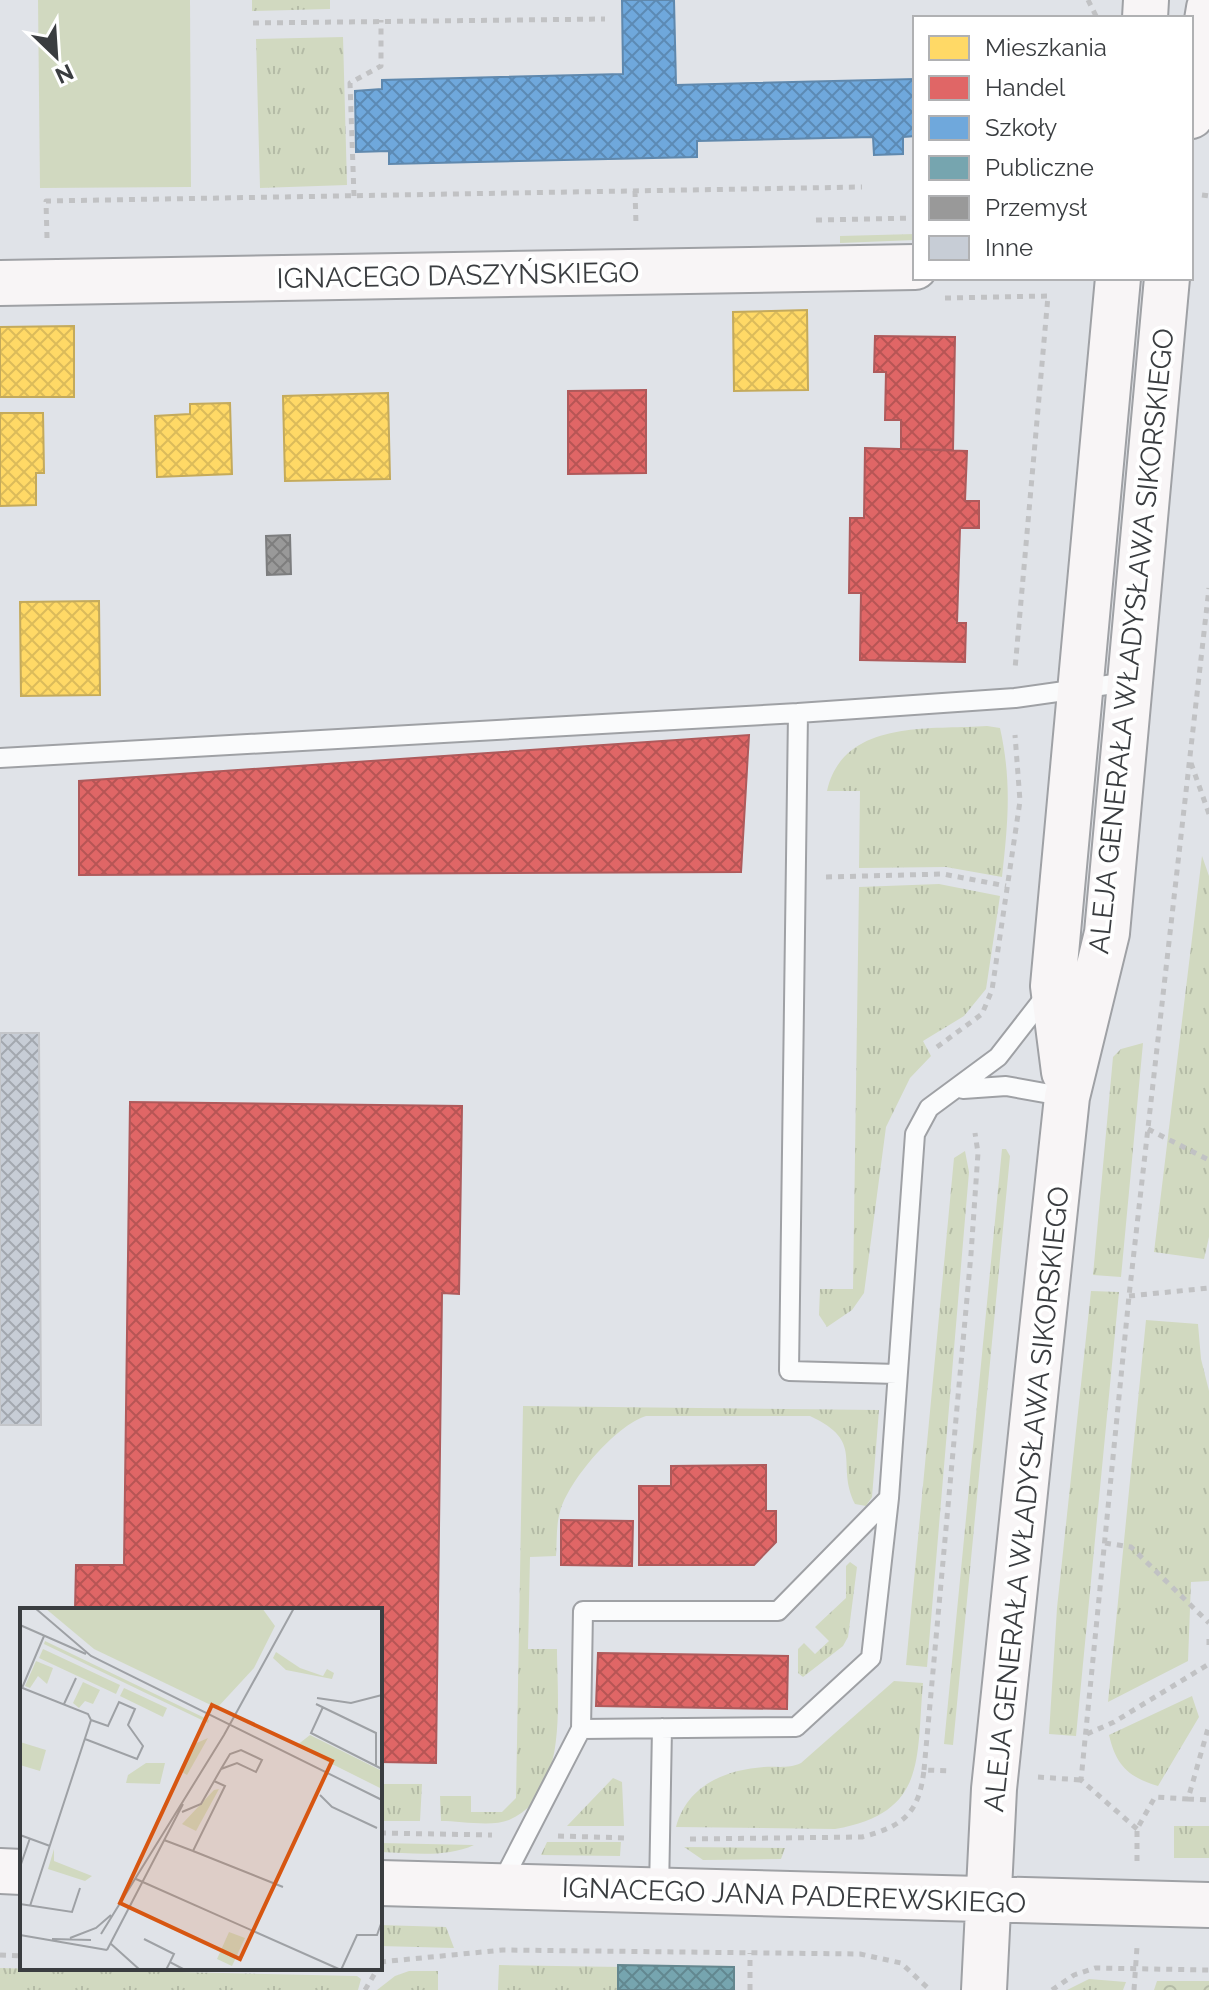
<svg xmlns="http://www.w3.org/2000/svg" width="1209" height="1990" font-family="Raleway,sans-serif">
  <defs>
    <pattern id="grass-tufts" width="24" height="20" patternUnits="userSpaceOnUse" patternTransform="scale(2)"><rect width="24" height="20" fill="#d1d9c0"/><path d="M3 7l-1-3M5 7V3M7 7l1-3M15 17l-1-3M17 17v-4M19 17l1-3" fill="none" stroke="#b4bba6"/></pattern>
    <pattern id="park-crowns" width="20" height="18" patternUnits="userSpaceOnUse" patternTransform="scale(2)"><rect width="20" height="18" fill="#d1d9c0"/><path d="M2 6a3 3 0 1 1 6 0M12 15a3 3 0 1 1 6 0" fill="none" stroke="#b4bba6"/></pattern>
    <pattern id="homes-cross-hatch" width="8" height="8" patternUnits="userSpaceOnUse" patternTransform="scale(2)"><rect width="8" height="8" fill="#ffd966"/><path d="M0 0l8 8M0 8l8-8" fill="none" stroke="#dbbb5a"/></pattern>
    <pattern id="shops-cross-hatch" width="8" height="8" patternUnits="userSpaceOnUse" patternTransform="scale(2)"><rect width="8" height="8" fill="#e06666"/><path d="M0 0l8 8M0 8l8-8" fill="none" stroke="#b75555"/></pattern>
    <pattern id="schools-cross-hatch" width="8" height="8" patternUnits="userSpaceOnUse" patternTransform="scale(2)"><rect width="8" height="8" fill="#6fa8dc"/><path d="M0 0l8 8M0 8l8-8" fill="none" stroke="#5c8ab4"/></pattern>
    <pattern id="public-cross-hatch" width="8" height="8" patternUnits="userSpaceOnUse" patternTransform="scale(2)"><rect width="8" height="8" fill="#76a5af"/><path d="M0 0l8 8M0 8l8-8" fill="none" stroke="#628890"/></pattern>
    <pattern id="industry-cross-hatch" width="8" height="8" patternUnits="userSpaceOnUse" patternTransform="scale(2)"><rect width="8" height="8" fill="#999"/><path d="M0 0l8 8M0 8l8-8" fill="none" stroke="#7e7e7e"/></pattern>
    <pattern id="building-cross-hatch" width="8" height="8" patternUnits="userSpaceOnUse" patternTransform="scale(2)"><rect width="8" height="8" fill="#c7cdd6"/><path d="M0 0l8 8M0 8l8-8" fill="none" stroke="#a3a8af"/></pattern>
  </defs>
  <rect width="100%" height="100%" fill="#e0e3e8"/>
  <!-- grass -->
  <path fill="url(#grass-tufts)" d="M252,0h78v9l-78,2z
    M343,37l4,148 -87,3 -4,-149z
    M915,234v6l-75,3v-7z
    M987,726l13,2c12,54 8,95 2,149l-56,-10 -87,1 1,-77h-33c16,-72 102,-61 160,-65z
    M1202,856l7,20v361l-5,22 -50,-7z
    M939,884l61,12 -14,93 -22,27 -41,25 8,15 -21,22 -24,49 -22,166 -12,17 -25,17 -8,-12 1,-26h33l6,-402z
    M1143,1043l-22,234 -28,-2 20,-218 8,-8z
    M1002,1149h4l4,7 -57,589 -9,-1z
    M965,1151l4,21 -42,495 -21,-2 48,-507z
    M1091,1291l28,1 -43,444 -27,-2 8,-126z
    M1146,1320l52,4 3,35 8,32v190l-18,1 -3,79 -80,41z
    M523,1406l356,4 -7,87 -6,9 -11,-2c-20,-41 11,-62 -45,-88h-164c-30,9 -78,65 -86,96 -4,13 -3,30 -4,44l-26,1 -2,92h29c0,52 12,145 -48,171 -17,7 -49,1 -68,1l-1,-25h31v16h31l14,-14z
    M850,1562l7,5 -9,70 -5,9 -40,31 -5,-4v-24l6,-6 11,11 14,-13 -14,-14 31,-29v-32z
    M894,1681l29,2c-7,75 5,130 -88,146l-159,-2c11,-41 48,-57 88,-60 13,-1 24,2 37,-4z
    M1192,1696l7,21 -41,69c-30,-9 -42,-21 -49,-51z
    M613,1778l9,4 2,44h-57z
    M380,1784h42l-2,37h-40z
    M1174,1826h35v32h-35z
    M547,1842h74l-1,14 -79,-1z
    M380,1843l94,2c-28,13 -63,8 -94,7z
    M684,1847l101,1 -4,11 -78,1z
    M380,1925l66,2 8,21 -74,-2z
    M499,1965l123,2 -1,23h-123z
    M0,1968l357,8 4,3 -3,11h-358z
    M409,1971h29v19h-61l18,-14z
    M1089,1979l37,3 -3,8h-56z"/>
  <!-- park -->
  <path fill="url(#park-crowns)" d="M1157,1981h52v9h-55z"/>
  <!-- pitch -->
  <path fill="#d1d9c0" d="M38,0h152l1,187 -151,1z"/>
  <!-- homes -->
  <path fill="url(#homes-cross-hatch)" stroke="#c4aa5b" stroke-width="2" d="M807,310l1,80 -74,1 -1,-79z
    M74,326v71h-74v-70z
    M388,393l2,86 -105,2 -2,-85z
    M230,403l2,71 -75,3 -2,-61 35,-2v-10z
    M0,413h43l1,60h-8v32l-36,1z
    M99,601l1,94 -79,1 -1,-94z"/>
  <!-- shops -->
  <path fill="url(#shops-cross-hatch)" stroke="#ae5a5b" stroke-width="2" d="M875,336l80,1 -2,113 -52,-1v-29h-16l1,-48h-12z
    M646,390v83l-78,1v-83z
    M865,448l102,3 -2,50h14v27h-19l-3,95h9l-1,39 -105,-2 1,-67h-12l1,-75h14z
    M749,735l-8,137 -662,3v-94z
    M130,1102l332,4 -3,188 -17,-1 -6,470 -56,-1v-152h-305l1,-45h48z
    M766,1465v46h10v31l-22,23h-115v-79h32v-20z
    M561,1520l72,1 -1,45 -71,-1z
    M598,1653l190,3 -1,53 -191,-3z"/>
  <!-- schools -->
  <path fill="url(#schools-cross-hatch)" stroke="#5f88ad" stroke-width="2" d="M622,0h52l2,85 239,-6v57l-12,1v17l-29,1 -1,-18 -176,4v16l-308,7v-13l-33,1 -1,-61 27,-2v-9l241,-6z"/>
  <!-- public -->
  <path fill="url(#public-cross-hatch)" stroke="#64868e" stroke-width="2" d="M618,1965l116,2v23h-116z"/>
  <!-- industry -->
  <path fill="url(#industry-cross-hatch)" stroke="#7c7d7e" stroke-width="2" d="M290,535l1,39 -24,1 -1,-39z"/>
  <!-- building -->
  <path fill="url(#building-cross-hatch)" stroke="#c4c6ca" stroke-width="2" d="M0,1033h39l2,392h-41z"/>
  <g fill="none" stroke-linecap="round" stroke-linejoin="round">
    <defs>
      <path id="lane" d="M0,758l798,-45
        M963,1089l43,-3 61,11
        M897,1374l-108,-3 9,-658 217,-15 113,-16
        M889,1498l-111,113h-195l-2,118 215,-2 75,-69 18,-160 26,-364 14,-26 69,-51 49,-63
        M500,1886l81,-157
        M659,1892l3,-164"/>
      <path id="secondary" d="M1145,18l1,-18
        M1191,116l18,-108
        M0,283l915,-16
        M1064,1072l-11,-86 65,-708
        M0,1871l22,1
        M380,1883l829,22
        M984,1990l10,-201 43,-412 30,-280 40,-164 60,-655"/>
    </defs>
    <!-- lane casing -->
    <use href="#lane" stroke="#9fa1a5" stroke-width="22"/>
    <!-- secondary casing -->
    <use href="#secondary" stroke="#9fa1a5" stroke-width="48"/>
    <!-- path -->
    <path stroke="#c1c2c4" stroke-width="5" stroke-dasharray="6 6" stroke-linecap="butt" d="M1088,0l9,18
      M253,23l352,-4
      M635,191l1,33
      M1202,195l7,1
      M354,196l-4,-113 31,-17v-46
      M816,220l99,-2
      M47,238l-1,-37 816,-14
      M945,298l103,-2 -33,373
      M1191,763l18,51
      M826,877l117,-3 63,12
      M937,1047l45,-33 10,-24 28,-189 -5,-66
      M1148,1129l61,31
      M1129,1296l80,-8
      M1105,1543l26,4 78,76
      M1209,1639v6
      M1087,1734l27,-12 95,-58
      M924,1770l47,-516 7,-101 -3,-20
      M1038,1777l43,3
      M1188,1799l21,1
      M1137,1829l-56,-49 48,-484 80,-708
      M380,1833l112,2
      M558,1836l70,2
      M690,1839l172,-2c42,-11 57,-24 62,-67l28,1
      M1137,1861v-32l18,-32 33,2 21,-74
      M0,1955l22,1
      M380,1962l123,-12 357,4 41,9 29,27
      M365,1990l13,-22
      M750,1990v-37
      M1052,1990l22,-15 21,-7 114,2
      M1134,1990l3,-43"/>
    <!-- lane -->
    <use href="#lane" stroke="#fafbfc" stroke-width="18"/>
    <!-- secondary -->
    <use href="#secondary" stroke="#f8f5f6" stroke-width="44"/>
  </g>
  <g text-anchor="middle" stroke-width="8" stroke-linejoin="round" paint-order="stroke">
    <!-- street labels -->
    <g font-size="28" fill="#3a3d40" stroke="#fff">
      <text transform="translate(458 275) rotate(-1)" y="10">IGNACEGO DASZYŃSKIEGO</text>
      <text transform="translate(1131 641) rotate(-84)" y="10">ALEJA GENERAŁA WŁADYSŁAWA SIKORSKIEGO</text>
      <text transform="translate(1026 1499) rotate(-84)" y="10">ALEJA GENERAŁA WŁADYSŁAWA SIKORSKIEGO</text>
      <text transform="translate(794 1895) rotate(2)" y="10">IGNACEGO JANA PADEREWSKIEGO</text>
    </g>
  </g>
  <!-- overview -->
  <g transform="translate(20 1608)">
    <rect width="362" height="362" fill="#e0e3e8"/>
    <path d="M25,33l164,79 -1,3 -164,-79zM23,41l77,36 -4,9 -77,-36zM256,44l24,16 23,8 4,-7 7,4 -2,6 -46,-9 -13,-12zM16,53l17,7 -6,16 -9,-8 -8,12 -5,-2zM63,74l17,8 -7,14 -8,-3 -6,7 -6,-5zM104,80l43,20 -4,9 -43,-21zM290,127l72,36v18l-86,-43zM188,130l-21,37 -5,-3 10,-27zM126,155h19l-5,21 -34,-1 2,-8zM199,181l-23,42 -14,-7 32,-34zM34,241v12l38,15 -7,5 -37,-12z" fill="#d1d9c0"/>
    <path d="M25,0h217l13,18 -21,42 -37,40 -123,-59z" fill="#d1d9c0"/>
    <path d="M0,134l26,8 -6,21 -20,-6zM209,324l16,6 -13,28 -15,-7z" fill="#d1d9c0"/>
    <path fill="none" stroke="#9ea1a5" stroke-width="2" d="M15,0l56,48 291,144M0,17l66,29M0,79l68,27 3,6 -61,186M2,80l22,-52M297,90l34,5 31,-8M44,96l12,-26M296,96l60,29v32M303,99l-12,26 71,36M65,131l52,20 6,-13 -15,-21 7,-16 -16,-7 -11,24 -17,-6M300,187l12,12 45,21M162,204l19,-8 20,-35 9,-15 11,-4 21,10 -6,12 -19,-9 -16,6M0,227l30,11M144,232l29,11 32,-65 -11,-5M173,243l90,36M0,259l10,-29M116,271l205,91M0,296l52,8 8,-24M81,326l123,-199 70,-127M0,327l87,15M50,330l26,-10 15,-13M32,331l39,1M124,331l30,15 -4,8M90,335l30,27M87,342l76,-146M146,362l4,-8 15,8M321,362l16,-35h20l5,-14"/>
    <path fill="#d75611" fill-opacity="0.15" stroke="#d75611" stroke-width="4" d="M192,97l120,56 -92,198 -120,-56z"/>
    <rect width="362" height="362" fill="none" stroke="#3a3d40" stroke-width="4"/>
  </g>
  <!-- legend -->
  <rect x="913" y="16" width="280" height="264" fill="#ffffff" stroke="#b0b1b3" stroke-width="2"/>
  <rect x="929" y="36" width="40" height="24" fill="#ffd966" stroke="#b0b1b3" stroke-width="2"/>
  <text x="985" y="56" font-size="24" fill="#3a3d40">Mieszkania</text>
  <rect x="929" y="76" width="40" height="24" fill="#e06666" stroke="#b0b1b3" stroke-width="2"/>
  <text x="985" y="96" font-size="24" fill="#3a3d40">Handel</text>
  <rect x="929" y="116" width="40" height="24" fill="#6fa8dc" stroke="#b0b1b3" stroke-width="2"/>
  <text x="985" y="136" font-size="24" fill="#3a3d40">Szkoły</text>
  <rect x="929" y="156" width="40" height="24" fill="#76a5af" stroke="#b0b1b3" stroke-width="2"/>
  <text x="985" y="176" font-size="24" fill="#3a3d40">Publiczne</text>
  <rect x="929" y="196" width="40" height="24" fill="#999999" stroke="#b0b1b3" stroke-width="2"/>
  <text x="985" y="216" font-size="24" fill="#3a3d40">Przemysł</text>
  <rect x="929" y="236" width="40" height="24" fill="#c7cdd6" stroke="#b0b1b3" stroke-width="2"/>
  <text x="985" y="256" font-size="24" fill="#3a3d40">Inne</text>
  <!-- north arrow -->
  <g transform="translate(56 56) rotate(155)" stroke="#ffffff" stroke-width="6" paint-order="stroke">
  <path d="M0-6L14 30L0 20L-14 30Z" fill="#3a3d40"/>
  <text y="-12" font-size="22" font-weight="bold" text-anchor="middle" fill="#3a3d40">N</text>
  </g>
</svg>
